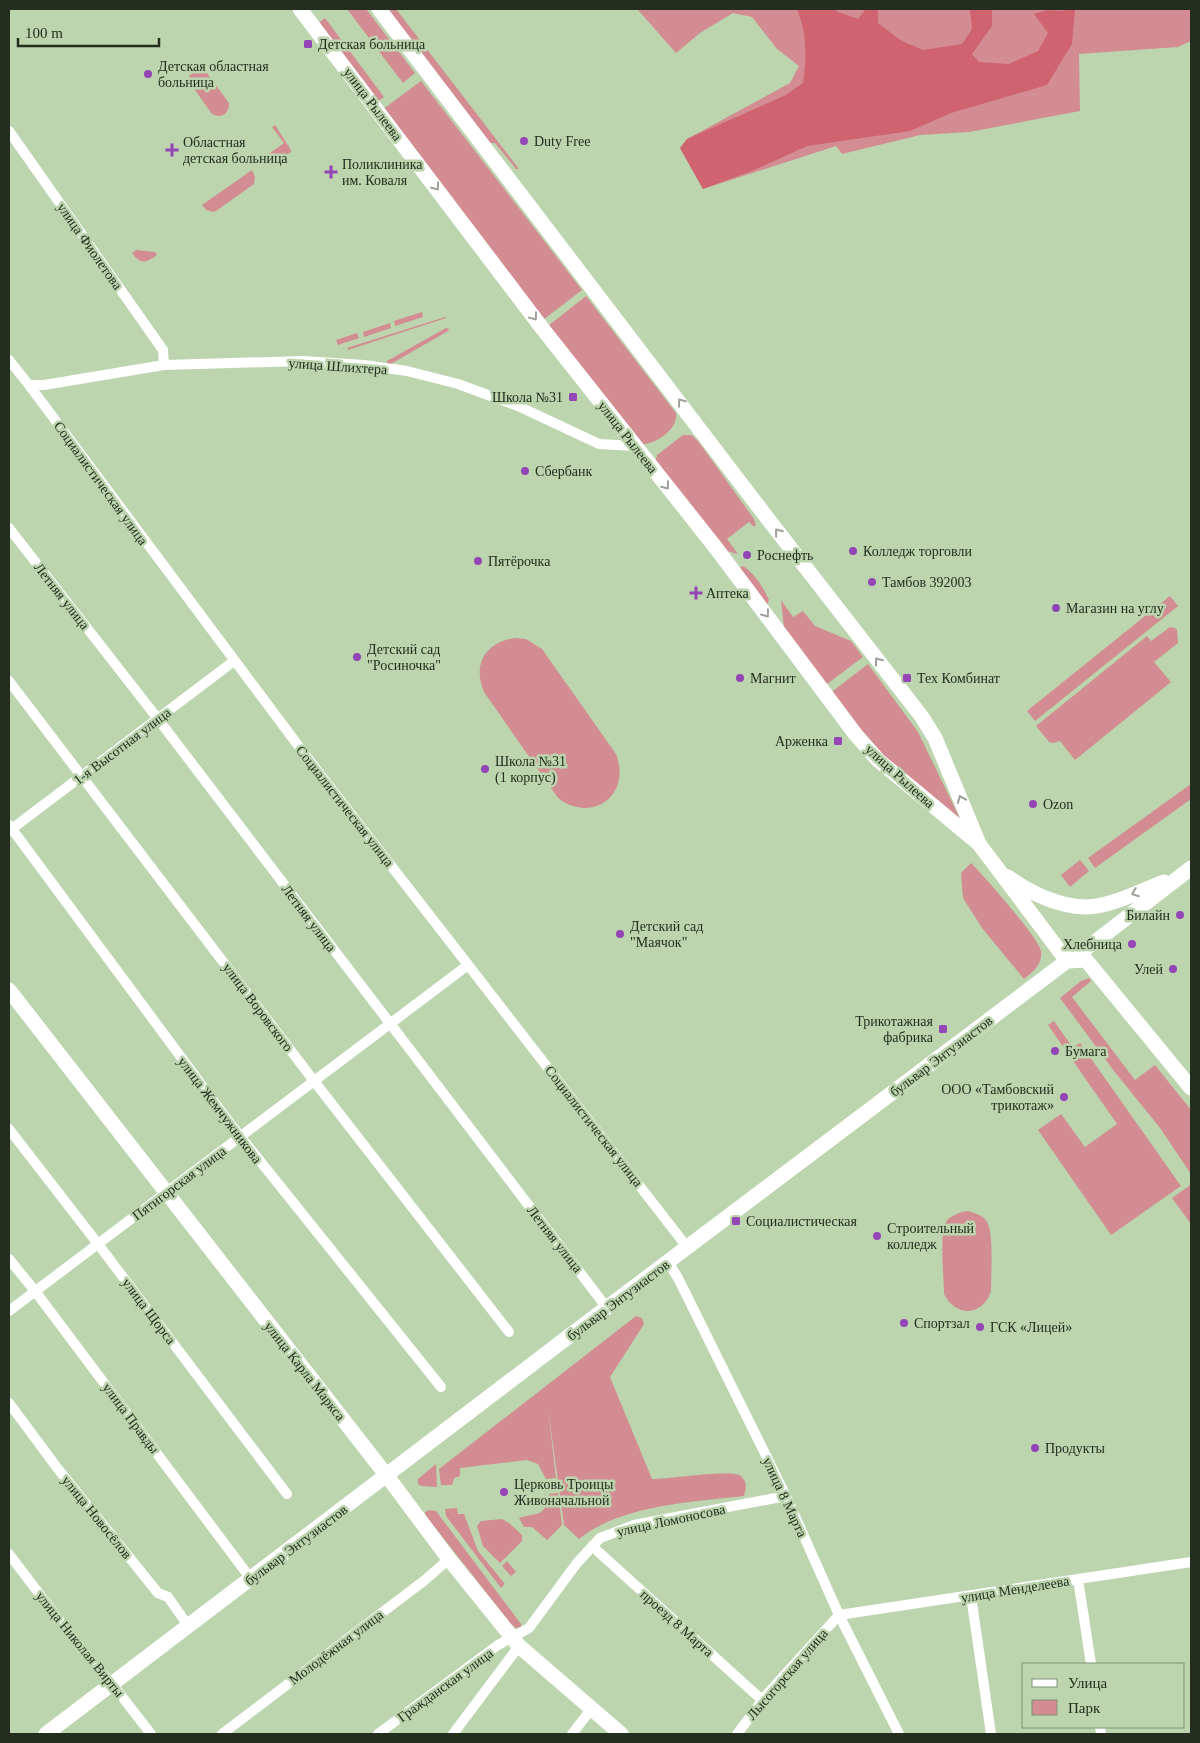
<svg xmlns="http://www.w3.org/2000/svg" width="1200" height="1743" font-family="'Times New Roman',serif">
  <rect width="100%" height="100%" fill="#bcd5ae"/>
  <!-- green -->
  <path fill="#d28c92" d="M347,9h19l49,64 -12,10z
    M385,9h11l123,160h-3l-21,-26h-8z
    M639,9h552v32l-13,6 -99,7 1,57 -111,21 -49,3 -78,19 -6,-8 -133,43 -23,-41 7,-9 103,-56 9,-17 -22,-17 -25,-32 -19,-4 -33,20 -24,20 -38,-43z
    M325,18l59,79 -7,5 -60,-78z
    M199,70l7,2 23,31c0,11 -7,16 -17,11l-22,-31 -1,-7 4,-4z
    M421,81l161,209 -39,30 -161,-210z
    M275,125l16,25v2l-21,13 -5,-4 1,-5 18,-13 -12,-16z
    M252,170l3,7 -1,7 -38,27 -3,1 -7,-2 -4,-5z
    M136,250l19,2 2,3c-11,8 -16,10 -25,-2z
    M586,296l90,117c3,16 -21,32 -35,31l-93,-118z
    M422,312l1,5 -28,9 -1,-5z
    M445,317l1,1 -98,32 -1,-2z
    M390,323l1,5 -27,9 -1,-5z
    M446,328l3,1 -1,2 -59,34 -2,-2v-2z
    M357,333l2,5 -21,7 -2,-5z
    M683,435h8l7,6 56,78 2,7h-3l-4,-4 -22,17 11,15 -11,-3 -72,-88 2,-8z
    M743,566c12,8 20,21 26,34l-3,7 -30,-38z
    M1170,596l8,10 -143,115 -8,-10z
    M781,600l12,17 10,-6 12,15 36,15 12,16 -40,30 -39,-59z
    M1170,627l5,1 2,2 1,13 -24,19 17,20 -96,78 -15,-19 -7,2 -4,-1 -13,-16 111,-90 4,5z
    M516,638l10,1 16,10 74,105c16,41 -24,70 -58,44l-74,-106c-12,-28 2,-51 32,-54z
    M868,664l50,68 48,99 -88,-77 -49,-60z
    M1191,784v15l-96,69 -7,-10z
    M1080,860l9,11 -19,16 -9,-12z
    M971,863c12,12 68,75 70,88 2,13 -7,20 -17,28l-42,-51 -19,-30 -2,-25z
    M1089,978l2,3 -19,16 63,83 20,-15 36,45v64l-31,-46 -46,-57 -54,-73 21,-17z
    M1054,1021l19,27 7,-5 101,143 -70,49 -73,-105 23,-16 24,33 32,-23 -69,-99z
    M1191,1180v44l-19,-26 17,-12z
    M967,1211c8,2 16,4 20,11 7,11 4,54 4,69 -8,25 -35,27 -47,3 0,-16 -5,-60 2,-72 5,-7 13,-9 21,-11z
    M636,1316l6,2 2,6 -34,53 42,102c17,0 74,-9 87,-4 9,5 7,14 5,21 -52,6 -123,9 -165,43l-15,-14 -16,-116 8,69 -10,1 -8,-15 -11,-4 -67,8v8l-6,2 -2,7h-11l-2,-16z
    M436,1464l1,23 -16,-1 -3,-2v-5z
    M558,1493l4,32 -15,15 -15,-13h-8l-5,-9c17,-6 26,1 30,-24z
    M457,1508l1,6h6l14,37 27,33 -4,4 -55,-72 -1,-7z
    M430,1510l6,1 85,113v3l-5,1 -4,-3 -86,-109 -1,-4z
    M502,1519l7,4 13,12v6l-22,22 -17,-17 -6,-20 4,-5z
    M507,1561l9,11 -5,4 -9,-10z"/>
  <!-- forest -->
  <path fill="#cf636f" d="M797,9h37l4,3 20,7 8,-10h12v14l22,17 23,10 39,-6 10,-15 -2,-20h22v17l-20,28 7,8 30,2 29,-13 10,-18 -14,-19 13,-4 14,1 14,-2 -3,35 -25,41 -96,28 -41,18 -103,15 -53,24 -51,19 -23,-41 7,-9 99,-44 17,-12c4,-27 4,-49 -6,-74z"/>
  <g fill="none" stroke-linecap="round" stroke-linejoin="round">
    <!-- street -->
    <path stroke="#fff" stroke-width="10" d="M9,131l154,219 1,15
      M9,360l20,25 280,375 378,487
      M29,385h15l120,-20 139,-4 61,4 43,6 51,13 60,22 81,38 36,2
      M9,528l149,191 449,589
      M9,681l305,400 195,251
      M9,825l223,301 209,261
      M9,831l225,-170
      M9,1129l89,115 189,250
      M9,1259l26,32 216,288
      M668,1262l10,16 108,218 53,119 60,119
      M9,1311l459,-346
      M9,1403l49,66 100,124 10,4 21,30
      M592,1546l170,154
      M9,1554l73,96 31,35 38,49
      M1078,1579l13,85
      M971,1596l20,138
      M1100,1727l1,7
      M222,1734l203,-154 24,-21
      M378,1734l120,-89 31,-17 48,-65 23,-25 34,-13 152,-29
      M453,1734l66,-88
      M572,1734l20,-26
      M737,1734l31,-41 71,-78 352,-53"/>
    <!-- secondary -->
    <path stroke="#fff" stroke-width="15" d="M300,9l242,319 174,220 140,187 22,25 100,83
      M379,9l389,510 154,198 13,21 44,106 88,117
      M1008,877c22,16 51,30 79,30 22,0 56,-17 77,-25
      M1067,961l19,-1 105,128
      M9,990l378,486 62,83 70,87 102,88
      M46,1734l514,-391 507,-382 28,-19 96,-74"/>
  </g>
  <!-- one-way arrows -->
  <defs><path id="oneway-chevron" d="M-2-3.5L2.5 0L-2 3.5" fill="none" stroke-width="1.6" stroke-linecap="round" stroke-linejoin="round" transform="scale(1.25)"/></defs>
  <g stroke="#9ca19a">
    <use href="#oneway-chevron" transform="translate(436 187) rotate(53)"/>
    <use href="#oneway-chevron" transform="translate(534 317) rotate(53)"/>
    <use href="#oneway-chevron" transform="translate(681 402) rotate(-127)"/>
    <use href="#oneway-chevron" transform="translate(666 486) rotate(52)"/>
    <use href="#oneway-chevron" transform="translate(778 532) rotate(-128)"/>
    <use href="#oneway-chevron" transform="translate(766 614) rotate(53)"/>
    <use href="#oneway-chevron" transform="translate(878 661) rotate(-128)"/>
    <use href="#oneway-chevron" transform="translate(961 799) rotate(-112)"/>
    <use href="#oneway-chevron" transform="translate(1135 893) rotate(159)"/>
  </g>
  <!-- markers -->
  <g fill="#9445b6" stroke="#bcd5ae" stroke-width="2">
    <rect x="303" y="39" width="10" height="10" rx="2.5"/>
    <circle cx="148" cy="74" r="5"/>
    <circle cx="524" cy="141" r="5"/>
    <path d="M169.5 142.5h5v5h5v5h-5v5h-5v-5h-5v-5h5z"/>
    <path d="M328.5 164.5h5v5h5v5h-5v5h-5v-5h-5v-5h5z"/>
    <rect x="568" y="392" width="10" height="10" rx="2.5"/>
    <circle cx="525" cy="471" r="5"/>
    <circle cx="853" cy="551" r="5"/>
    <circle cx="747" cy="555" r="5"/>
    <circle cx="478" cy="561" r="5"/>
    <circle cx="872" cy="582" r="5"/>
    <path d="M693.5 585.5h5v5h5v5h-5v5h-5v-5h-5v-5h5z"/>
    <circle cx="1056" cy="608" r="5"/>
    <circle cx="357" cy="657" r="5"/>
    <circle cx="740" cy="678" r="5"/>
    <rect x="902" y="673" width="10" height="10" rx="2.5"/>
    <rect x="833" y="736" width="10" height="10" rx="2.5"/>
    <circle cx="485" cy="769" r="5"/>
    <circle cx="1033" cy="804" r="5"/>
    <circle cx="1180" cy="915" r="5"/>
    <circle cx="620" cy="934" r="5"/>
    <circle cx="1132" cy="944" r="5"/>
    <circle cx="1173" cy="969" r="5"/>
    <rect x="938" y="1024" width="10" height="10" rx="2.5"/>
    <circle cx="1055" cy="1051" r="5"/>
    <circle cx="1064" cy="1097" r="5"/>
    <rect x="731" y="1216" width="10" height="10" rx="2.5"/>
    <circle cx="877" cy="1236" r="5"/>
    <circle cx="904" cy="1323" r="5"/>
    <circle cx="980" cy="1327" r="5"/>
    <circle cx="1035" cy="1448" r="5"/>
    <circle cx="504" cy="1492" r="5"/>
  </g>
  <g text-anchor="middle" stroke-width="5" stroke-linejoin="round" paint-order="stroke">
    <!-- poi labels -->
    <g font-size="14" fill="#242e1f" stroke="#bcd5ae" text-anchor="start">
      <text x="318" y="49">Детская больница</text>
      <text x="158" y="71">Детская областная<tspan x="158" dy="16">больница</tspan></text>
      <text x="534" y="146">Duty Free</text>
      <text x="183" y="147">Областная<tspan x="183" dy="16">детская больница</tspan></text>
      <text x="342" y="169">Поликлиника<tspan x="342" dy="16">им. Коваля</tspan></text>
      <text x="563" y="402" text-anchor="end">Школа №31</text>
      <text x="535" y="476">Сбербанк</text>
      <text x="863" y="556">Колледж торговли</text>
      <text x="757" y="560">Роснефть</text>
      <text x="488" y="566">Пятёрочка</text>
      <text x="882" y="587">Тамбов 392003</text>
      <text x="706" y="598">Аптека</text>
      <text x="1066" y="613">Магазин на углу</text>
      <text x="367" y="654">Детский сад<tspan x="367" dy="16">"Росиночка"</tspan></text>
      <text x="750" y="683">Магнит</text>
      <text x="917" y="683">Тех Комбинат</text>
      <text x="828" y="746" text-anchor="end">Арженка</text>
      <text x="495" y="766">Школа №31<tspan x="495" dy="16">(1 корпус)</tspan></text>
      <text x="1043" y="809">Ozon</text>
      <text x="1170" y="920" text-anchor="end">Билайн</text>
      <text x="630" y="931">Детский сад<tspan x="630" dy="16">"Маячок"</tspan></text>
      <text x="1122" y="949" text-anchor="end">Хлебница</text>
      <text x="1163" y="974" text-anchor="end">Улей</text>
      <text x="933" y="1026" text-anchor="end">Трикотажная<tspan x="933" dy="16">фабрика</tspan></text>
      <text x="1065" y="1056">Бумага</text>
      <text x="1054" y="1094" text-anchor="end">ООО «Тамбовский<tspan x="1054" dy="16">трикотаж»</tspan></text>
      <text x="746" y="1226">Социалистическая</text>
      <text x="887" y="1233">Строительный<tspan x="887" dy="16">колледж</tspan></text>
      <text x="914" y="1328">Спортзал</text>
      <text x="990" y="1332">ГСК «Лицей»</text>
      <text x="1045" y="1453">Продукты</text>
      <text x="514" y="1489">Церковь Троицы<tspan x="514" dy="16">Живоначальной</tspan></text>
    </g>
    <!-- street labels -->
    <g font-size="14" fill="#242e1f" stroke="#bcd5ae">
      <text transform="translate(373 104) rotate(53)" y="5">улица Рылеева</text>
      <text transform="translate(90 246) rotate(55)" y="5">улица Фиолетова</text>
      <text transform="translate(338 366) rotate(4)" y="5">улица Шлихтера</text>
      <text transform="translate(628 437) rotate(52)" y="5">улица Рылеева</text>
      <text transform="translate(101 483) rotate(54)" y="5">Социалистическая улица</text>
      <text transform="translate(62 596) rotate(52)" y="5">Летняя улица</text>
      <text transform="translate(122 746) rotate(-37)" y="5">1-я Высотная улица</text>
      <text transform="translate(900 776) rotate(42)" y="5">улица Рылеева</text>
      <text transform="translate(345 806) rotate(52)" y="5">Социалистическая улица</text>
      <text transform="translate(309 918) rotate(53)" y="5">Летняя улица</text>
      <text transform="translate(258 1007) rotate(53)" y="5">улица Воровского</text>
      <text transform="translate(941 1056) rotate(-37)" y="5">бульвар Энтузиастов</text>
      <text transform="translate(220 1110) rotate(53)" y="5">улица Жемчужникова</text>
      <text transform="translate(594 1126) rotate(52)" y="5">Социалистическая улица</text>
      <text transform="translate(179 1183) rotate(-37)" y="5">Пятигорская улица</text>
      <text transform="translate(555 1239) rotate(52)" y="5">Летняя улица</text>
      <text transform="translate(618 1300) rotate(-37)" y="5">бульвар Энтузиастов</text>
      <text transform="translate(149 1311) rotate(53)" y="5">улица Щорса</text>
      <text transform="translate(305 1371) rotate(52)" y="5">улица Карла Маркса</text>
      <text transform="translate(131 1418) rotate(53)" y="5">улица Правды</text>
      <text transform="translate(785 1497) rotate(65)" y="5">улица 8 Марта</text>
      <text transform="translate(97 1517) rotate(51)" y="5">улица Новосёлов</text>
      <text transform="translate(671 1520) rotate(-12)" y="5">улица Ломоносова</text>
      <text transform="translate(296 1545) rotate(-37)" y="5">бульвар Энтузиастов</text>
      <text transform="translate(1015 1589) rotate(-9)" y="5">улица Менделеева</text>
      <text transform="translate(677 1623) rotate(42)" y="5">проезд 8 Марта</text>
      <text transform="translate(80 1644) rotate(51)" y="5">улица Николая Вирты</text>
      <text transform="translate(336 1647) rotate(-37)" y="5">Молодёжная улица</text>
      <text transform="translate(787 1674) rotate(-49)" y="5">Лысогорская улица</text>
      <text transform="translate(445 1685) rotate(-36)" y="5">Гражданская улица</text>
    </g>
  </g>
  <!-- border -->
  <rect width="1200" height="1743" fill="none" stroke="#242e1f" stroke-width="20"/>
  <!-- legend -->
  <rect x="1022" y="1663" width="162" height="65" fill="#bcd5ae" stroke="#7f9275"/>
  <rect x="1032" y="1679" width="25" height="8" fill="#ffffff" stroke="#7f9275"/>
  <text x="1068" y="1688" font-size="15" fill="#242e1f">Улица</text>
  <rect x="1032" y="1700" width="25" height="15" fill="#d28c92" stroke="#7f9275"/>
  <text x="1068" y="1713" font-size="15" fill="#242e1f">Парк</text>
  <!-- scale -->
  <path d="M18 38v8h141v-8" fill="none" stroke="#242e1f" stroke-width="2.5"/>
  <text x="25" y="38" font-size="15" fill="#242e1f" stroke="#bcd5ae" stroke-width="4" paint-order="stroke">100 m</text>
</svg>
